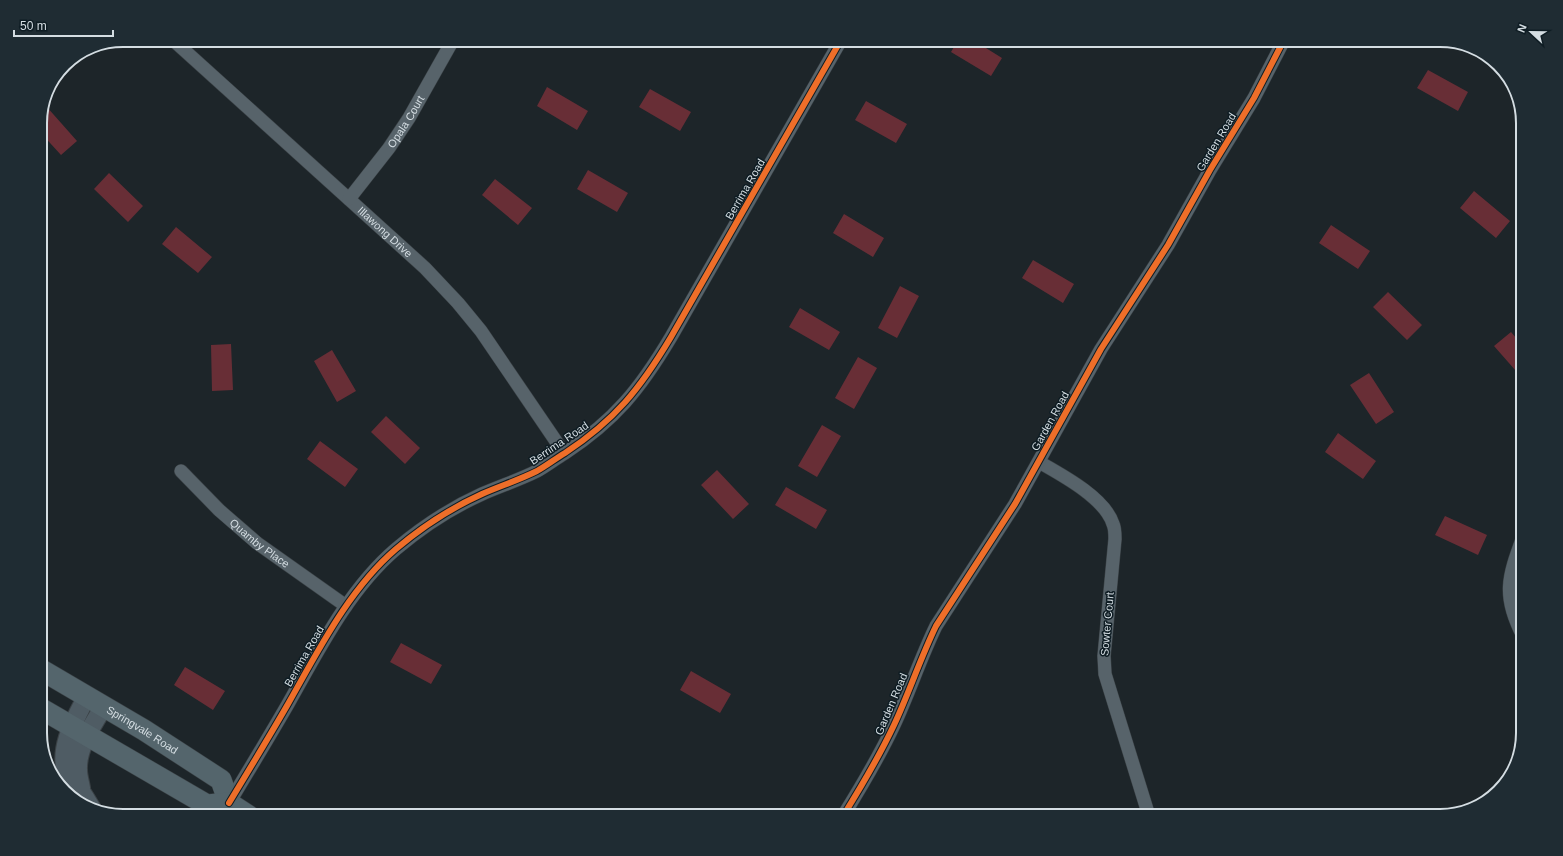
<svg xmlns="http://www.w3.org/2000/svg" width="1563" height="856" font-family="Arial,sans-serif">
  <rect width="100%" height="100%" fill="#1d2529"/>
  <!-- green -->
  <path fill="#682e36" d="M958,40h15l29,18 -11,18 -40,-24z
    M1428,70l40,22 -10,19 -41,-23z
    M547,87l41,24 -11,19 -40,-24z
    M650,89l41,23 -11,19 -41,-24z
    M866,101l41,23 -11,19 -41,-23z
    M46,106l31,35 -16,14 -21,-23c0,-10 -1,-19 6,-26z
    M588,170l40,23 -11,19 -40,-23z
    M109,173l34,33 -15,16 -34,-33z
    M495,179l37,29 -14,17 -36,-30z
    M1474,191l36,30 -14,17 -36,-30z
    M844,214l40,24 -11,19 -40,-24z
    M1331,225l39,26 -12,18 -39,-26z
    M176,227l36,30 -14,16 -36,-29z
    M1033,260l41,24 -11,19 -41,-25z
    M900,286l19,10 -22,42 -19,-10z
    M1388,292l34,33 -15,15 -34,-33z
    M800,308l40,24 -11,18 -40,-23z
    M1511,332l12,14v33l-29,-33z
    M231,344l2,46 -21,1 -1,-46z
    M332,350l24,41 -19,11 -23,-41z
    M858,357l19,11 -23,41 -19,-11z
    M1369,373l25,39 -18,12 -26,-39z
    M386,416l34,32 -15,16 -34,-32z
    M822,425l19,11 -24,41 -19,-11z
    M1338,433l38,28 -13,18 -38,-27z
    M320,441l38,28 -13,18 -38,-28z
    M717,470l32,34 -16,15 -32,-34z
    M786,487l41,23 -11,19 -41,-24z
    M1445,516l42,19 -9,20 -43,-20z
    M401,643l41,22 -11,19 -41,-22z
    M185,667l40,24 -12,19 -39,-25z
    M691,671l40,23 -11,19 -40,-23z"/>
  <g fill="none" stroke-linecap="round" stroke-linejoin="round">
    <defs>
      <path id="service" d="M56,781l11,-6"/>
      <g id="minor">
        <path id="s1" d="M173,40l252,228 33,35 23,28 83,122"/>
        <path id="s2" d="M349,199l40,-51 20,-30 44,-78"/>
        <path d="M1039,462c23,13 66,36 74,62 2,4 2,10 2,15l-11,117 1,18 44,142"/>
        <path id="s3" d="M181,471l38,39 38,33 89,63"/>
        <path d="M1523,537c-15,40 -21,59 0,99"/>
        <path d="M229,803c20,-33 40,-66 59,-99 30,-53 61,-115 108,-155 26,-22 55,-41 86,-55 18,-8 37,-14 55,-23 9,-5 18,-12 28,-18 50,-33 75,-64 106,-116l170,-297"/>
        <path d="M843,816c18,-29 36,-59 51,-91 15,-32 26,-66 42,-99l79,-122 86,-155 67,-104 42,-75 44,-72 30,-58"/>
      </g>
      <path id="secondary" d="M87,696c-11,21 -31,55 -19,80 3,6 9,11 14,17 3,4 6,10 10,16
        M81,788c-1,-6 -3,-12 -3,-18 -1,-23 15,-45 26,-64"/>
      <g id="primary">
        <path id="s4" d="M40,669l104,61 77,50 8,23 20,13"/>
        <path d="M40,708l167,97 22,-2"/>
      </g>
    </defs>
    <!-- service casing -->
    <use href="#service" stroke="#3b4246" stroke-width="8"/>
    <!-- minor casing -->
    <use href="#minor" stroke="#3b4246" stroke-width="14"/>
    <!-- secondary casing -->
    <use href="#secondary" stroke="#3b4246" stroke-width="20"/>
    <!-- primary casing -->
    <use href="#primary" stroke="#3b4246" stroke-width="22"/>
    <!-- service -->
    <use href="#service" stroke="#57636a" stroke-width="6"/>
    <!-- minor -->
    <use href="#minor" stroke="#57636a" stroke-width="13"/>
    <!-- secondary -->
    <use href="#secondary" stroke="#4f5c64" stroke-width="18"/>
    <!-- primary -->
    <use href="#primary" stroke="#54656c" stroke-width="21"/>
    <defs>
      <path id="cycleway" d="M229,803c20,-33 40,-66 59,-99 30,-53 61,-115 108,-155 26,-22 55,-41 86,-55 18,-8 37,-14 55,-23 9,-5 18,-12 28,-18 50,-33 75,-64 106,-116l170,-297
        M843,816c18,-29 36,-59 51,-91 15,-32 26,-66 42,-99l79,-122 86,-155 67,-104 42,-75 44,-72 30,-58"/>
    </defs>
    <!-- cycleway casing -->
    <use href="#cycleway" stroke="#0f1d24" stroke-width="8"/>
    <!-- cycleway -->
    <use href="#cycleway" stroke="#ee6e29" stroke-width="6"/>
  </g>
  <g text-anchor="middle" stroke-width="3" stroke-linejoin="round" paint-order="stroke">
    <!-- street labels -->
    <g font-size="11" fill="#d4dde2" stroke="#0f1d24">
      <text dy="4" stroke="none"><textPath href="#s2" startOffset="96">Opala Court</textPath></text>
      <text transform="translate(1216 142) rotate(-59)" y="4">Garden Road</text>
      <text transform="translate(745 189) rotate(-60)" y="4">Berrima Road</text>
      <text dy="4" stroke="none"><textPath href="#s1" startOffset="286">Illawong Drive</textPath></text>
      <text transform="translate(1050 421) rotate(-61)" y="4">Garden Road</text>
      <text transform="translate(559 443) rotate(-34)" y="4">Berrima Road</text>
      <text dy="4" stroke="none"><textPath href="#s3" startOffset="107">Quamby Place</textPath></text>
      <text transform="translate(1107 624) rotate(-85)" y="4">Sowter Court</text>
      <text transform="translate(304 656) rotate(-60)" y="4">Berrima Road</text>
      <text transform="translate(891 704) rotate(-67)" y="4">Garden Road</text>
      <text dy="4" stroke="none"><textPath href="#s4" startOffset="119">Springvale Road</textPath></text>
    </g>
  </g>
  <!-- crop -->
  <path d="M0 0H1563V856H0ZM123 47H1440A76 76 0 0 1 1516 123V733A76 76 0 0 1 1440 809H123A76 76 0 0 1 47 733V123A76 76 0 0 1 123 47Z" fill="#1f2c33" fill-rule="evenodd"/>
  <path fill="none" stroke="#d4dde2" stroke-width="2" d="M123 47H1440A76 76 0 0 1 1516 123V733A76 76 0 0 1 1440 809H123A76 76 0 0 1 47 733V123A76 76 0 0 1 123 47Z"/>
  <!-- north arrow -->
  <g transform="translate(1531 32) rotate(292)" stroke="#0f1d24" stroke-width="3" paint-order="stroke">
  <path d="M0-3L7 15L0 10L-7 15Z" fill="#d4dde2"/>
  <text y="-6" font-size="11" font-weight="bold" text-anchor="middle" fill="#d4dde2">N</text>
  </g>
  <!-- scale -->
  <path d="M14 30v6h99v-6" fill="none" stroke="#d4dde2" stroke-width="2"/>
  <text x="20" y="30" font-size="12" fill="#d4dde2" stroke="#0f1d24" stroke-width="3" paint-order="stroke">50 m</text>
</svg>
